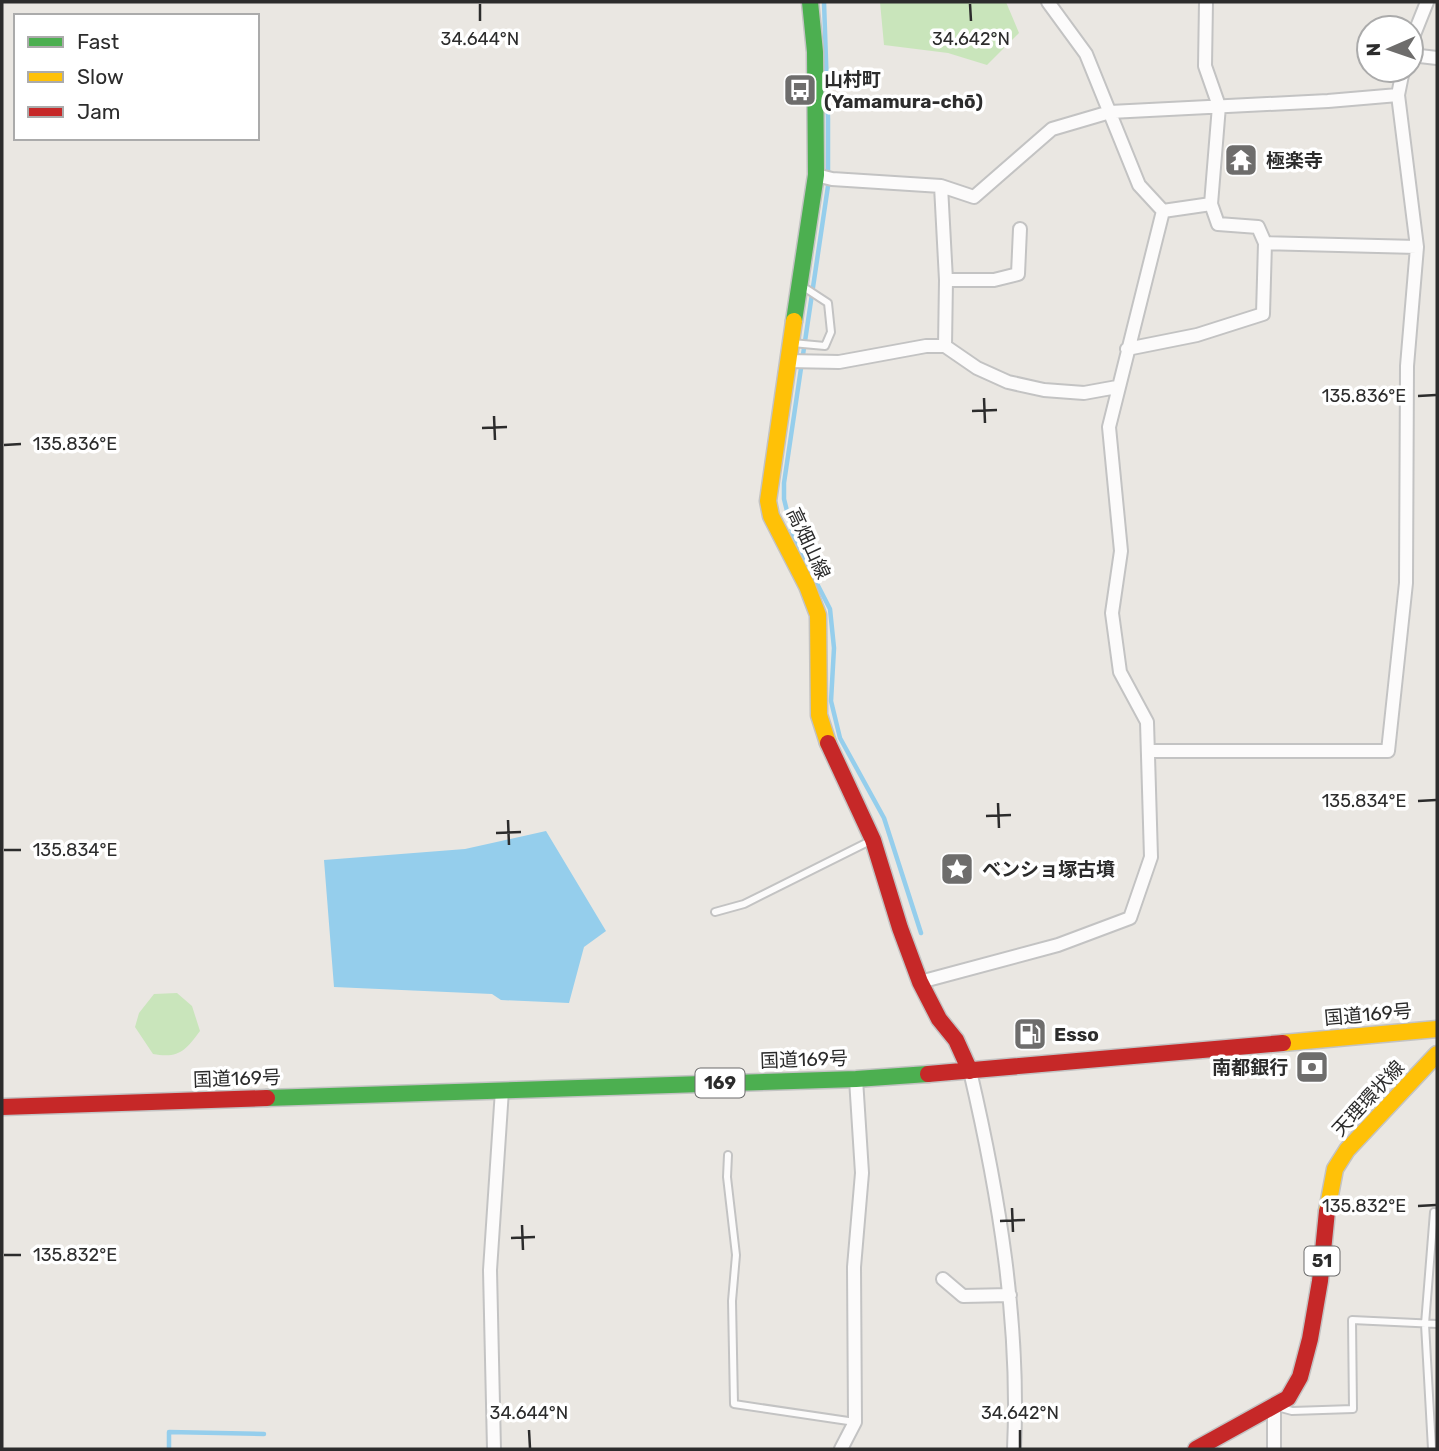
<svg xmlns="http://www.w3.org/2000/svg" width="1439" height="1451" font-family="Rubik,'Noto Sans JP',sans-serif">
  <rect width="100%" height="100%" fill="#eae7e2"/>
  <!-- green -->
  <path fill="#c9e5bb" d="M880,2h126l13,31 -32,32 -39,-12 -64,-8z
    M177,993l15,13 8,25c-14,19 -21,28 -47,23l-18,-27 4,-14 15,-19z"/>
  <!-- water -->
  <path fill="#95ceec" d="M546,831l60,100 -22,16 -15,56 -68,-3 -9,-6 -158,-7 -10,-127 141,-11z"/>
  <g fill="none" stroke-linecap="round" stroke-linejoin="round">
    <!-- stream -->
    <path stroke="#95ceec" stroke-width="4.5" d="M824,2l4,117v67l-44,297v16l10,40 36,70 4,39 -3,53 9,37 44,80 37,115
      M169,1449v-17l95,2"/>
    <defs>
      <path id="lane" d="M792,343l33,3 6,-14 -3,-29 -26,-17
        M715,912l29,-8 128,-64
        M728,1155l-1,22 9,78 -4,46 2,103 121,18
        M1281,1408l11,3 61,-2 -1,-89 85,4
        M1432,1449l-7,-125 9,-112"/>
      <path id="street" d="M1411,42l16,-40
        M1411,55l26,3
        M816,175l16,4 109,7 33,11 78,-68 58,-17 218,-11 70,-6
        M941,186l5,94 -1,66
        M1163,211l48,-7
        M1265,243l152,4
        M946,280h48l24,-6 2,-45
        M1127,349l70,-14 66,-21 2,-71 -7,-16 -40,-3 -7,-20 8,-98 -14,-40 1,-64
        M788,361l51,1 87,-16h19l32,22 31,14 36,8 40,3 33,-6
        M1148,751h240l18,-168 1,-217 10,-119 -19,-152 5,-25
        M920,982l138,-37 72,-27 21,-61 -4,-135 -27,-50 -8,-59 9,-62 -12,-124 54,-216 -24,-26 -53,-131 -38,-52
        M970,1071c29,124 50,251 44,378
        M943,1279l20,17 47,-1
        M494,1449l-4,-179 12,-180
        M841,1449l14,-27 -1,-155 8,-94 -6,-94
        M1274,1449v-44"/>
      <path id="fast" d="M794,321l22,-146 -1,-123 -5,-50
        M267,1098l589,-19 72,-5"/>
      <path id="slow" d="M794,321l-26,180 3,15 36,70 11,29 1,100 9,28
        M1283,1043l154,-14
        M1327,1211l8,-42 12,-19 90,-96"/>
      <path id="jam" d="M828,743l45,97 27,88 20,54 19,37 17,21 14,31
        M928,1074l355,-31
        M2,1107l265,-9
        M1196,1449l92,-51 12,-21 10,-38 10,-58 7,-70"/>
    </defs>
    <!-- lane casing -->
    <use href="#lane" stroke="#c3c3c3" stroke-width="10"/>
    <!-- street casing -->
    <use href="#street" stroke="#c3c3c3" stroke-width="16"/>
    <!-- fast casing -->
    <use href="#fast" stroke="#c3c3c3" stroke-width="19"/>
    <!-- slow casing -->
    <use href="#slow" stroke="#c3c3c3" stroke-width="19"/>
    <!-- jam casing -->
    <use href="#jam" stroke="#c3c3c3" stroke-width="19"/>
    <!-- lane -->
    <use href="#lane" stroke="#fcfbfb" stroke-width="6"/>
    <!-- street -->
    <use href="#street" stroke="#fcfbfb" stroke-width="12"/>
    <!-- fast -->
    <use href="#fast" stroke="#4caf50" stroke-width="16"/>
    <!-- slow -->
    <use href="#slow" stroke="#ffc107" stroke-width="16"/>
    <!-- jam -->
    <use href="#jam" stroke="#c62828" stroke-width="16"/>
  </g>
  <!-- ticks -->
  <path fill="none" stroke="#2c2c2c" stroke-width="2.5" d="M480,4v17M970,4l1,17M1418,396l18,-1M984,398l1,25M972,411l25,-1M494,416l1,24M482,428l25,-1M4,445l17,-1M1418,801l18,-1M998,803l1,25M986,816l25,-1M508,820l1,25M496,833l25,-1M4,850h17M1418,1206l18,-1M1012,1208l1,24M1000,1221l25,-1M522,1225l1,25M511,1238l24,-1M4,1255h17M529,1430l1,18M1020,1430v18"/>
  <!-- icons -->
  <defs>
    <symbol id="bus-square" viewBox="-11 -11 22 22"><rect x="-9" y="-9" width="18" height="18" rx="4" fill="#6e6d6c" stroke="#fff"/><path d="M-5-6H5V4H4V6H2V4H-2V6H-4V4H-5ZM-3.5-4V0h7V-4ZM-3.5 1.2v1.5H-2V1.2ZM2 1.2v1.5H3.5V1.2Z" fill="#fff"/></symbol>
    <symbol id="temple-square" viewBox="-11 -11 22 22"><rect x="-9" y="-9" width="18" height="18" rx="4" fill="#6e6d6c" stroke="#fff"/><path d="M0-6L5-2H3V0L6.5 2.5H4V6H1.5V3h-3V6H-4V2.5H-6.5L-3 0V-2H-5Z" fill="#fff"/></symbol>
    <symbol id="sight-square" viewBox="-11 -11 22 22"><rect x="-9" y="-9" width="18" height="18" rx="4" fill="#6e6d6c" stroke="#fff"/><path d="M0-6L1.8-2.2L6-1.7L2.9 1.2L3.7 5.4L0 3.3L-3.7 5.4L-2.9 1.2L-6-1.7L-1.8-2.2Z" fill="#fff"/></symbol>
    <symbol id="fuel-square" viewBox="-11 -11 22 22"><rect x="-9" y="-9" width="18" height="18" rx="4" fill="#6e6d6c" stroke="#fff"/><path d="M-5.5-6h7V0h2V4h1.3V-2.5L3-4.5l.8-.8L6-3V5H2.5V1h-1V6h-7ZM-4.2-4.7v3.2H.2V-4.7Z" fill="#fff"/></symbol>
    <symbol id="bank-square" viewBox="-11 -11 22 22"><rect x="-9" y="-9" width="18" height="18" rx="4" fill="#6e6d6c" stroke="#fff"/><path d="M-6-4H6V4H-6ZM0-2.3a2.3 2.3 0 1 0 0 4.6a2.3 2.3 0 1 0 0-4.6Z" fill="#fff"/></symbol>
  </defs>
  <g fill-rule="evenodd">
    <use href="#bus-square" x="781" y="71" width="38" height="38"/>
    <use href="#temple-square" x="1222" y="141" width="38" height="38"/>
    <use href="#sight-square" x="938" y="850" width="38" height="38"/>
    <use href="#fuel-square" x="1011" y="1015" width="38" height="38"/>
    <use href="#bank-square" x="1293" y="1048" width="38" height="38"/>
  </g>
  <g text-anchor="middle" stroke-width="7" stroke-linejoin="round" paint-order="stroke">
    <!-- shield labels -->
    <g fill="#fff" stroke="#6b6b6b" stroke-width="2">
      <rect x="695.5" y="1068.5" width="49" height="29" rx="5"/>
      <rect x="1304.5" y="1246.5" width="35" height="29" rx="5"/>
    </g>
    <g font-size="18" font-weight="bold" fill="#2c2c2c">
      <text x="720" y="1089">169</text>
      <text x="1322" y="1267">51</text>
    </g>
    <!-- poi labels -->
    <g font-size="19" font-weight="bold" fill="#2c2c2c" stroke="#fff" text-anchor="start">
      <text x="824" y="86">山村町<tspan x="824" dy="22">(Yamamura-chō)</tspan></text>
      <text x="1266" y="167">極楽寺</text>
      <text x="982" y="876">ベンショ塚古墳</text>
      <text x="1054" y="1041">Esso</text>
      <text x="1288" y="1074" text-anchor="end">南都銀行</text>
    </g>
    <!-- street labels -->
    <g font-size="19" fill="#2c2c2c" stroke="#fff">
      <text transform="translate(809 543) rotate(65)" y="7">高畑山線</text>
      <text transform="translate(1368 1014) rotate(-5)" y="7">国道169号</text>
      <text transform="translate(804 1059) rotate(-2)" y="7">国道169号</text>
      <text transform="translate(237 1078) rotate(-2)" y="7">国道169号</text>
      <text transform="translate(1368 1098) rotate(-47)" y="7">天理環状線</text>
    </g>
  </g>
  <g font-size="18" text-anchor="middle" fill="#2c2c2c" stroke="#fff" stroke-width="7" stroke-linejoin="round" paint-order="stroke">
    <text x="480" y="45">34.644°N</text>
    <text x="971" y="45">34.642°N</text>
    <text x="1364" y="402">135.836°E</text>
    <text x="75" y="450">135.836°E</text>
    <text x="1364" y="807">135.834°E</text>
    <text x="75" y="856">135.834°E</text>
    <text x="1364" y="1212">135.832°E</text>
    <text x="75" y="1261">135.832°E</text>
    <text x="529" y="1419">34.644°N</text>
    <text x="1020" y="1419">34.642°N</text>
  </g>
  <!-- border -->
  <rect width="1439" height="1451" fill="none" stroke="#2c2c2c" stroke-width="7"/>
  <!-- legend -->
  <rect x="14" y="14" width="245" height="126" fill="#ffffff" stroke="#ababab" stroke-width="2"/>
  <rect x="28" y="37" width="35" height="10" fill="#4caf50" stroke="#ababab" stroke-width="2"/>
  <text x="77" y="49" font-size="21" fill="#2c2c2c">Fast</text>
  <rect x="28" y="72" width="35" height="10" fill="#ffc107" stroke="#ababab" stroke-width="2"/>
  <text x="77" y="84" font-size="21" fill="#2c2c2c">Slow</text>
  <rect x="28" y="107" width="35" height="10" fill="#c62828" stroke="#ababab" stroke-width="2"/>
  <text x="77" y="119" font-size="21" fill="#2c2c2c">Jam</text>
  <!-- north arrow -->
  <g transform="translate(1390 49) rotate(268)"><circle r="33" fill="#ffffff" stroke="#ababab" stroke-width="2"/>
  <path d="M0-5L12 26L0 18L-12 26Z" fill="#6e6d6c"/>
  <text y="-10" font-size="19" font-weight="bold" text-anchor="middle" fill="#2c2c2c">N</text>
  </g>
</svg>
